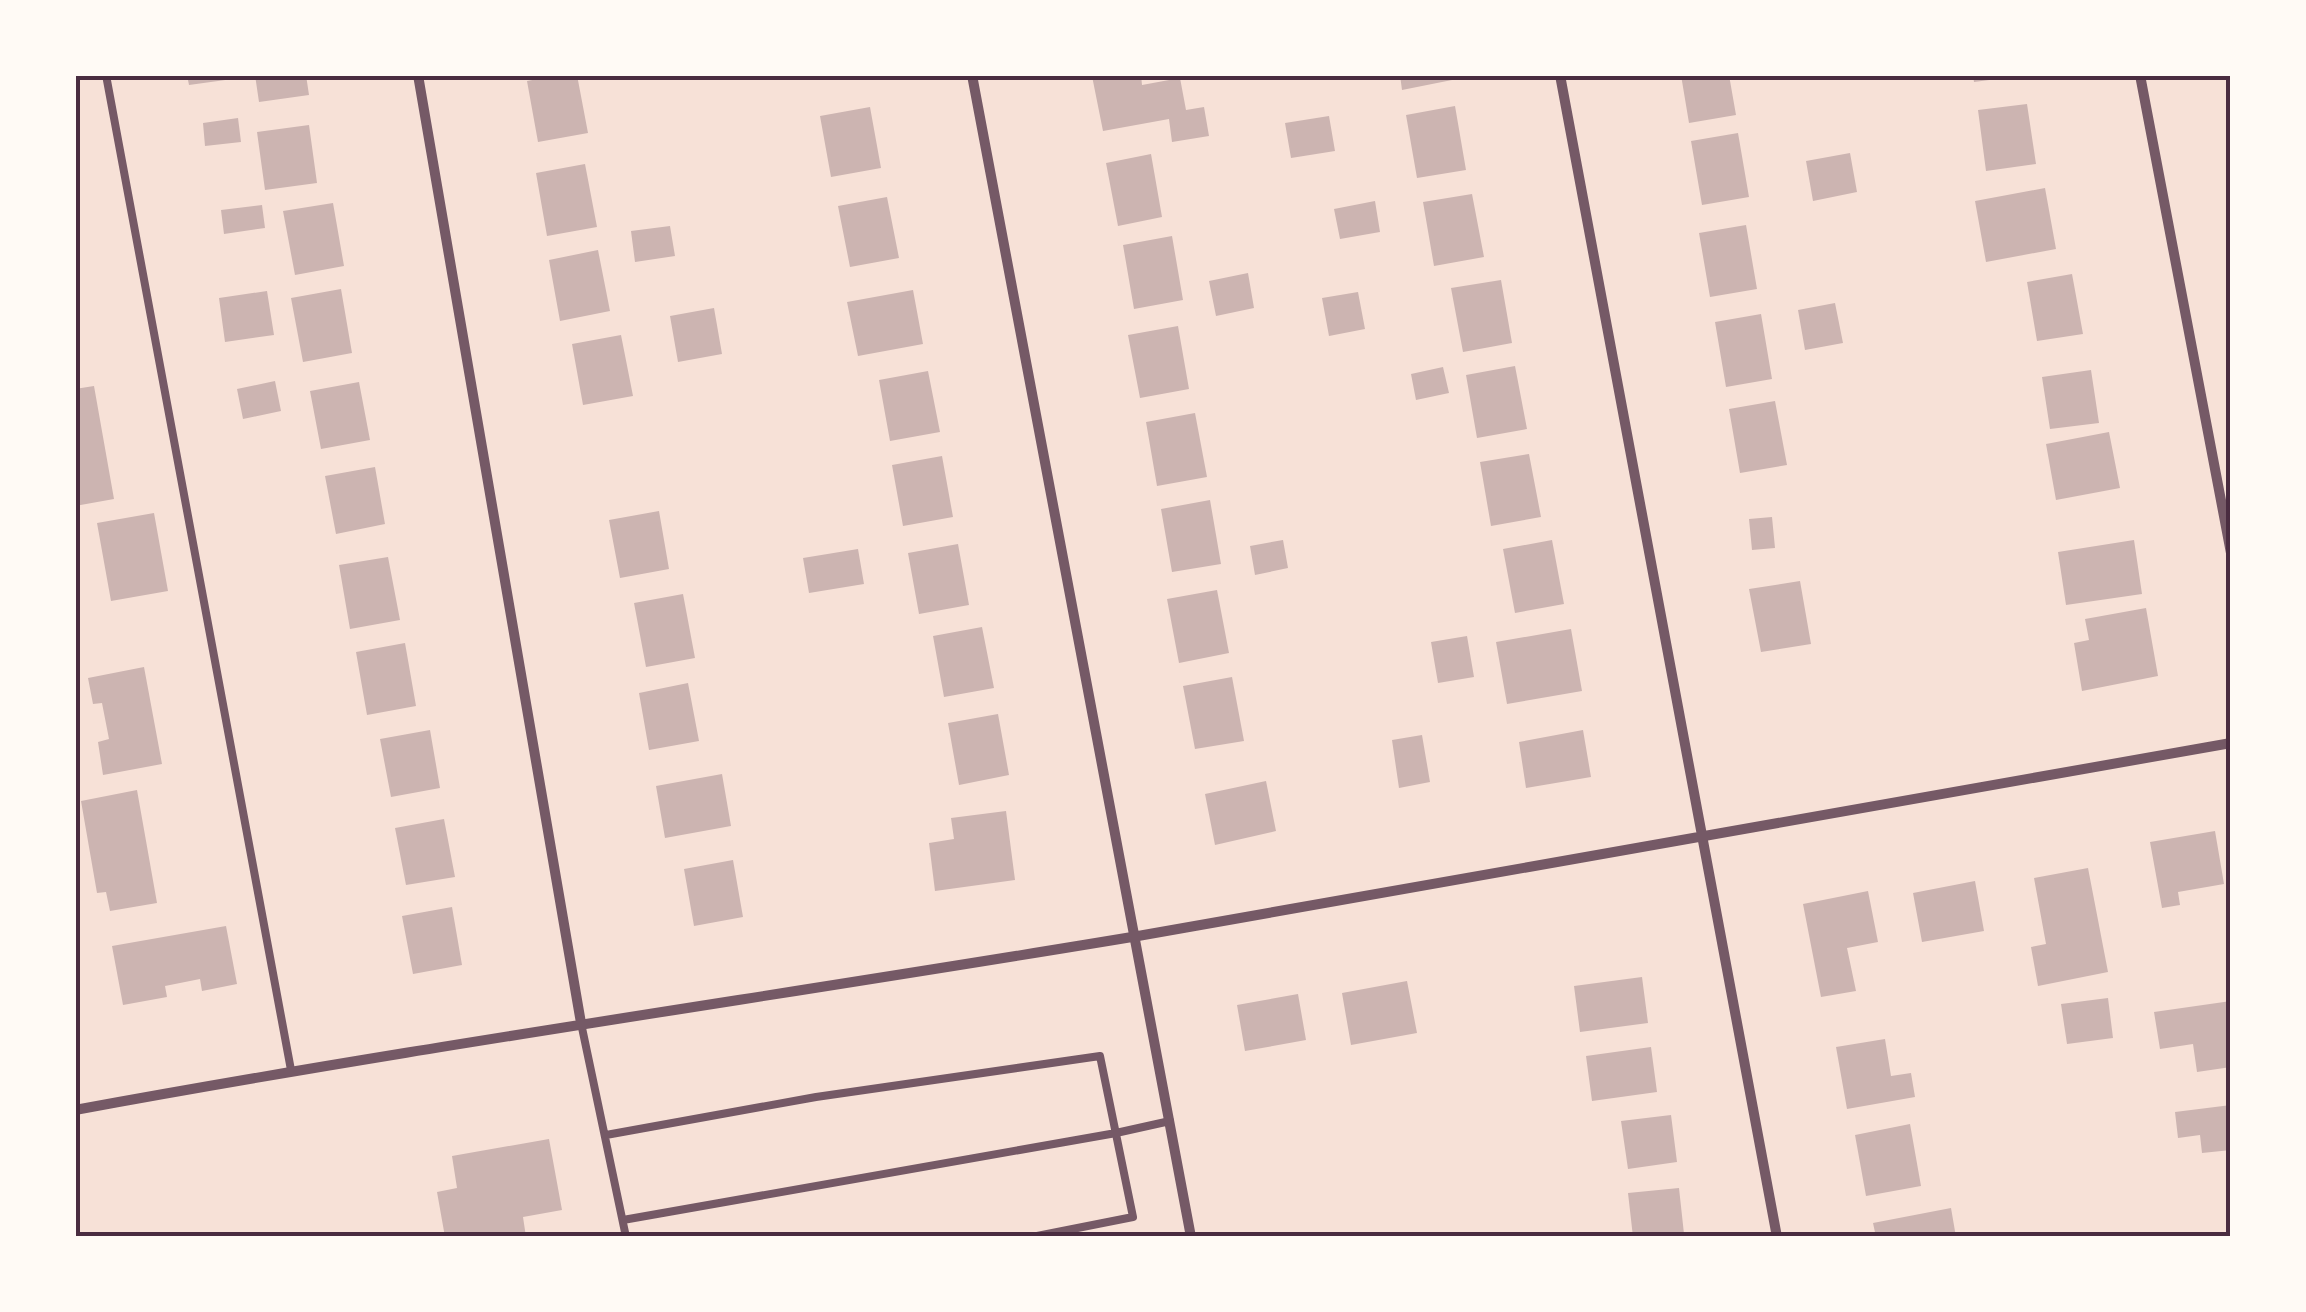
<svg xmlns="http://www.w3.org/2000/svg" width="2306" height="1312" font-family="'Noto Sans',sans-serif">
  <rect width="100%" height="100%" fill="#f7e1d7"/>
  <!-- building -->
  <path fill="#ccb4b1" d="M187,75h60v2l-58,8z
    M255,75h51l3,20 -50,7z
    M559,75h18l11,58 -50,9 -11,-61z
    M1141,75l1,10 38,-7 6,32 18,-3 5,29 -37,6 -3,-23 -66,12 -11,-55z
    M1400,75h51l1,5 -50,10z
    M1681,75h48l7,40 -47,8z
    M1973,75h39v2l-38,5z
    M2027,104l9,60 -50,7 -8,-61z
    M1455,106l11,64 -49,8 -11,-63z
    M870,107l11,61 -50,9 -11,-61z
    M1329,116l6,35 -44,7 -6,-35z
    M238,118l3,24 -36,4 -2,-23z
    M309,125l8,58 -52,7 -8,-58z
    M1738,133l11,64 -47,8 -11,-64z
    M1850,153l7,39 -44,9 -7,-40z
    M1151,154l11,63 -44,9 -12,-63z
    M585,164l12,63 -50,9 -11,-63z
    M2045,188l11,61 -70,13 -11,-61z
    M1472,194l12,63 -50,9 -11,-64z
    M887,197l12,61 -49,9 -12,-61z
    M1375,201l5,31 -40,7 -6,-30z
    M333,203l11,63 -49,9 -12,-64z
    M262,205l3,23 -41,6 -3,-24z
    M1746,225l11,64 -47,8 -11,-64z
    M670,226l5,30 -40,6 -4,-31z
    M1172,236l11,64 -49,9 -11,-64z
    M598,250l12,61 -50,10 -11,-61z
    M1248,273l6,35 -38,8 -7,-35z
    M2072,274l11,60 -46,7 -10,-59z
    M1501,280l11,63 -49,9 -12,-64z
    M341,289l11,64 -49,9 -12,-64z
    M913,290l10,54 -65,12 -11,-54z
    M267,291l7,44 -49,7 -6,-44z
    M1358,292l7,37 -36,7 -7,-38z
    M1835,303l8,40 -38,7 -7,-40z
    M714,308l8,46 -44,8 -8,-46z
    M1761,314l11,65 -46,8 -11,-65z
    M1178,326l11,63 -49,9 -12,-63z
    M621,335l12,61 -50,9 -11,-61z
    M1515,366l12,63 -50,9 -11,-63z
    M1443,367l6,26 -33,7 -5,-26z
    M2091,370l8,53 -49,6 -8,-52z
    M928,371l12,61 -50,9 -11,-61z
    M275,381l6,30 -38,8 -6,-30z
    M359,382l11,58 -49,9 -11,-58z
    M94,386l20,113 -39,7v-117z
    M1775,401l12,64 -47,8 -11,-64z
    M1195,413l12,64 -50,9 -11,-64z
    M2109,432l11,56 -64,12 -10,-56z
    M1529,454l12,63 -50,9 -11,-64z
    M942,456l11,61 -50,9 -11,-61z
    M375,467l10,57 -49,10 -11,-58z
    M1210,500l11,64 -49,8 -11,-63z
    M659,511l10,58 -49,9 -11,-58z
    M154,513l14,78 -57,10 -14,-78z
    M1772,517l3,31 -23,2 -3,-31z
    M1283,540l5,28 -33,7 -5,-29z
    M1552,540l12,64 -49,9 -12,-64z
    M2134,540l8,54 -76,11 -8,-53z
    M958,544l11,61 -50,9 -11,-61z
    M858,549l6,35 -55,9 -6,-35z
    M388,557l12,63 -50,9 -11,-64z
    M1800,581l11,63 -50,8 -12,-63z
    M1217,590l12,63 -50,10 -12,-64z
    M683,594l12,64 -49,9 -12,-64z
    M2146,608l12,68 -76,15 -8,-48 15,-3 -4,-21z
    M982,627l12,61 -50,9 -11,-61z
    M1571,629l11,62 -75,13 -11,-62z
    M1467,636l7,41 -36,6 -7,-41z
    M405,643l11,63 -49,9 -11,-63z
    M144,667l18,97 -59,11 -5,-33 11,-3 -7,-36 -9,1 -5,-26z
    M1232,677l12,64 -49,8 -12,-63z
    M688,683l11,58 -50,9 -10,-57z
    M998,714l11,61 -50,10 -11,-62z
    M430,730l10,58 -49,9 -11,-58z
    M1583,730l8,47 -65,11 -7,-46z
    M1422,735l8,47 -31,6 -7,-48z
    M722,774l9,52 -66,12 -9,-52z
    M1266,781l10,50 -61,14 -10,-51z
    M137,790l20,113 -47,8 -4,-19 -9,1 -16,-92z
    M1006,811l9,69 -80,11 -6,-48 25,-4 -3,-21z
    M444,819l11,58 -49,8 -11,-57z
    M2215,831l9,53 -46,8 2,13 -18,3 -12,-66z
    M733,860l10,57 -49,9 -10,-57z
    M2088,868l20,104 -70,14 -7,-39 15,-3 -12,-66z
    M1975,881l9,50 -62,11 -9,-49z
    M1868,891l10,51 -31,6 9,43 -35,6 -18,-93z
    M452,907l10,58 -49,9 -11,-58z
    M226,926l11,58 -35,7 -2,-12 -35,7 2,11 -44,8 -11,-59z
    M1642,977l6,46 -68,9 -6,-46z
    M1407,981l10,52 -66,12 -9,-52z
    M1298,994l8,46 -61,11 -8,-46z
    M2108,998l5,40 -46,6 -6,-40z
    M2231,1001v66l-34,5 -4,-28 -33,5 -6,-37z
    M1885,1039l6,37 20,-3 4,24 -68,12 -11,-62z
    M1651,1047l6,45 -65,9 -6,-45z
    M2231,1105v45l-29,3 -2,-18 -22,3 -3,-26z
    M1671,1115l6,47 -49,7 -7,-48z
    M1910,1124l11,62 -55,10 -11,-61z
    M549,1139l13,71 -39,7 3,20h-81l-8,-45 20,-4 -5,-32z
    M1679,1188l5,46 -51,3 -5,-44z
    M1951,1208l5,29h-80l-3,-14z"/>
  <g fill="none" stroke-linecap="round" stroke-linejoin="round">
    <!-- service -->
    <path stroke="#755966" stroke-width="8" d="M106,75l185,995
      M581,1023l45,214
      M606,1135l210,-38 284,-41 33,161 -101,20
      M623,1220l493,-87 54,-12"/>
    <!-- minor -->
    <path stroke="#755966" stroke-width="10" d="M418,75l163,948
      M972,75l219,1162
      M1560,75l217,1162
      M2140,75l91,478
      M75,1110c353,-65 709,-115 1063,-174 365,-61 729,-127 1093,-193"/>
  </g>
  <!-- border -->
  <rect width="2306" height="1312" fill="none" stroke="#fffaf5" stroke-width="155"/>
  <rect x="78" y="78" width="2150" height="1156" fill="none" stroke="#4a2c40" stroke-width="4"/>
</svg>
